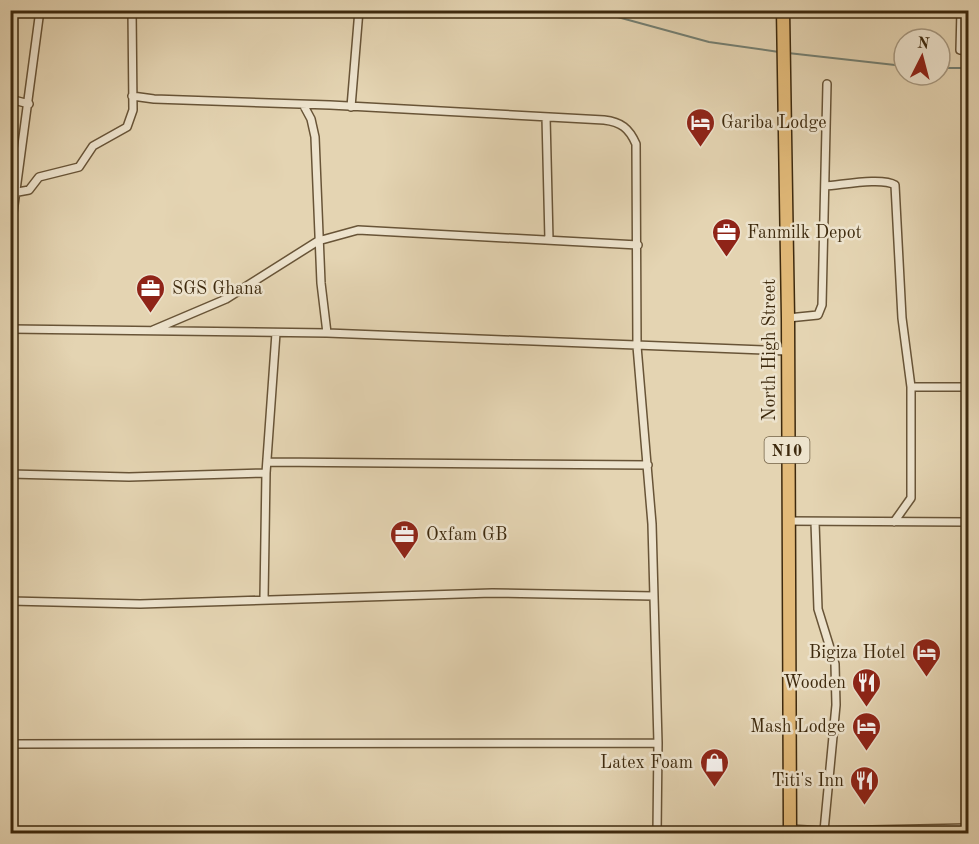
<svg xmlns="http://www.w3.org/2000/svg" width="979" height="844" font-family="'Old Standard TT',serif">
  <rect width="100%" height="100%" fill="#e4d4b2"/>
  <filter id="stains"><feTurbulence type="fractalNoise" baseFrequency=".00333" numOctaves="4"/><feColorMatrix values="0 0 0 0 .2 0 0 0 0 .09 0 0 0 0 .02 0 0 0 .5 -.17"/></filter>
  <radialGradient id="worn" r=".72"><stop offset=".6" stop-color="#630" stop-opacity="0"/><stop offset="1" stop-color="#630" stop-opacity=".3"/></radialGradient>
  <g fill="none" stroke-linecap="round" stroke-linejoin="round">
    <!-- stream -->
    <path stroke="#747f72" stroke-width="2" d="M592,10l117,32 70,10
      M788,53l116,13
      M940,68h28"/>
    <defs>
      <path id="street" d="M961,10l-1,40 8,1
        M132,96l22,3 176,6 274,15c17,2 25,8 32,24l1,202 15,178 6,219 -1,91
        M10,99l19,5
        M304,106l7,13 4,18 6,146 6,50
        M351,107l8,-97
        M546,117l3,123
        M825,186c17,-1 57,-9 70,-1l7,133 9,69
        M18,192l11,-2 10,-13 40,-10 14,-21 34,-19 6,-17 -1,-100
        M10,235l30,-225
        M788,318l30,-3 4,-10 5,-221
        M10,329l317,4 460,18
        M153,330l73,-31 92,-58 40,-11 280,15
        M269,462l379,3
        M10,474l119,3 137,-4
        M787,521l181,1
        M815,522l3,87 17,55 1,41 -12,126
        M894,522l17,-24v-111h57
        M264,599l2,-126 10,-140
        M10,601l130,3 352,-11 161,3
        M10,744l648,-1
        M790,829l34,2 144,-3"/>
      <path id="highway" d="M783,10l5,308 2,516"/>
    </defs>
    <!-- street casing -->
    <use href="#street" stroke="#685437" stroke-width="10"/>
    <!-- highway casing -->
    <use href="#highway" stroke="#3e2a0e" stroke-width="15"/>
    <!-- street -->
    <use href="#street" stroke="#ede3cd" stroke-width="7"/>
    <!-- highway -->
    <use href="#highway" stroke="#e2ba79" stroke-width="12"/>
  </g>
  <!-- icons -->
  <defs>
    <symbol id="hotel-pin" viewBox="-11 -11 22 30"><path d="M0 17L-7.5 6A9.5 9.5 0 1 1 7.5 6Z" fill="#8f2418" stroke="#ede3cd"/><path d="M-6-4.5h1.5V1H6V5H4.5V3h-9V5H-6ZM-4 0a1.8 1.8 0 1 1 3.6 0ZM.5 0V-2.5h3Q6-2.5 6 0Z" fill="#fff"/></symbol>
    <symbol id="office-pin" viewBox="-11 -11 22 30"><path d="M0 17L-7.5 6A9.5 9.5 0 1 1 7.5 6Z" fill="#8f2418" stroke="#ede3cd"/><path d="M-6-3h4V-5.5h4V-3h4V5H-6ZM-1-4.5V-3h2v-1.5ZM-6 0V1H6V0Z" fill="#fff"/></symbol>
    <symbol id="restaurant-pin" viewBox="-11 -11 22 30"><path d="M0 17L-7.5 6A9.5 9.5 0 1 1 7.5 6Z" fill="#8f2418" stroke="#ede3cd"/><path d="M-5-6h1v4h1v-4h1v4h1v-4h1v5L-1.5 .5V6h-2V.5L-5-1ZM5-6V6H3V1.5H1.5Q1.5-4 5-6Z" fill="#fff"/></symbol>
    <symbol id="shop-pin" viewBox="-11 -11 22 30"><path d="M0 17L-7.5 6A9.5 9.5 0 1 1 7.5 6Z" fill="#8f2418" stroke="#ede3cd"/><path d="M-5-2.5h2.3a2.7 3.5 0 0 1 5.4 0H5L5.5 6h-11ZM-1.5-2.5h3a1.5 2.3 0 0 0-3 0Z" fill="#fff"/></symbol>
  </defs>
  <g fill-rule="evenodd">
    <use href="#hotel-pin" x="684" y="106" width="33" height="45"/>
    <use href="#office-pin" x="710" y="216" width="33" height="45"/>
    <use href="#office-pin" x="134" y="272" width="33" height="45"/>
    <use href="#office-pin" x="388" y="518" width="33" height="45"/>
    <use href="#hotel-pin" x="910" y="636" width="33" height="45"/>
    <use href="#restaurant-pin" x="850" y="666" width="33" height="45"/>
    <use href="#hotel-pin" x="850" y="710" width="33" height="45"/>
    <use href="#shop-pin" x="698" y="746" width="33" height="45"/>
    <use href="#restaurant-pin" x="848" y="764" width="33" height="45"/>
  </g>
  <g text-anchor="middle" stroke-width="5" stroke-linejoin="round" paint-order="stroke">
    <!-- shield labels -->
    <rect fill="#ede3cd" stroke="#726247" stroke-width="1.5" x="764.5" y="437" width="45" height="26" rx="4.5"/>
    <g font-size="16" font-weight="bold" fill="#3e2a0e">
      <text x="787" y="456">N10</text>
    </g>
    <!-- poi labels -->
    <g font-size="18" fill="#3e2a0e" stroke="#ede3cd" text-anchor="end">
      <text x="721" y="128" text-anchor="start">Gariba Lodge</text>
      <text x="747" y="238" text-anchor="start">Fanmilk Depot</text>
      <text x="172" y="294" text-anchor="start">SGS Ghana</text>
      <text x="426" y="540" text-anchor="start">Oxfam GB</text>
      <text x="905" y="658">Bigiza Hotel</text>
      <text x="846" y="688">Wooden</text>
      <text x="845" y="732">Mash Lodge</text>
      <text x="693" y="768">Latex Foam</text>
      <text x="844" y="786">Titi's Inn</text>
    </g>
    <!-- street labels -->
    <g font-size="18" fill="#3e2a0e" stroke="#ede3cd">
      <text transform="translate(769 350) rotate(-90)" y="6">North High Street</text>
    </g>
  </g>
  <!-- margin -->
  <rect width="979" height="844" fill="none" stroke="#e4d4b2" stroke-width="36"/>
  <rect x="12" y="12" width="955" height="820" fill="none" stroke="#3e2a0e" stroke-width="3"/>
  <rect x="18" y="18" width="943" height="808" fill="none" stroke="#3e2a0e" stroke-width="1.5"/>
  <!-- north arrow -->
  <g transform="translate(922 57) rotate(6)"><circle r="28" fill="#ede3cd" stroke="#a79981" stroke-width="1.5"/>
  <path d="M0-4.5L10 22L0 15L-10 22Z" fill="#8f2418"/>
  <text y="-9" font-size="16" font-weight="bold" text-anchor="middle" fill="#3e2a0e">N</text>
  </g>
  <rect width="100%" height="100%" filter="url(#stains)"/>
  <rect width="100%" height="100%" fill="url(#worn)"/>
</svg>
